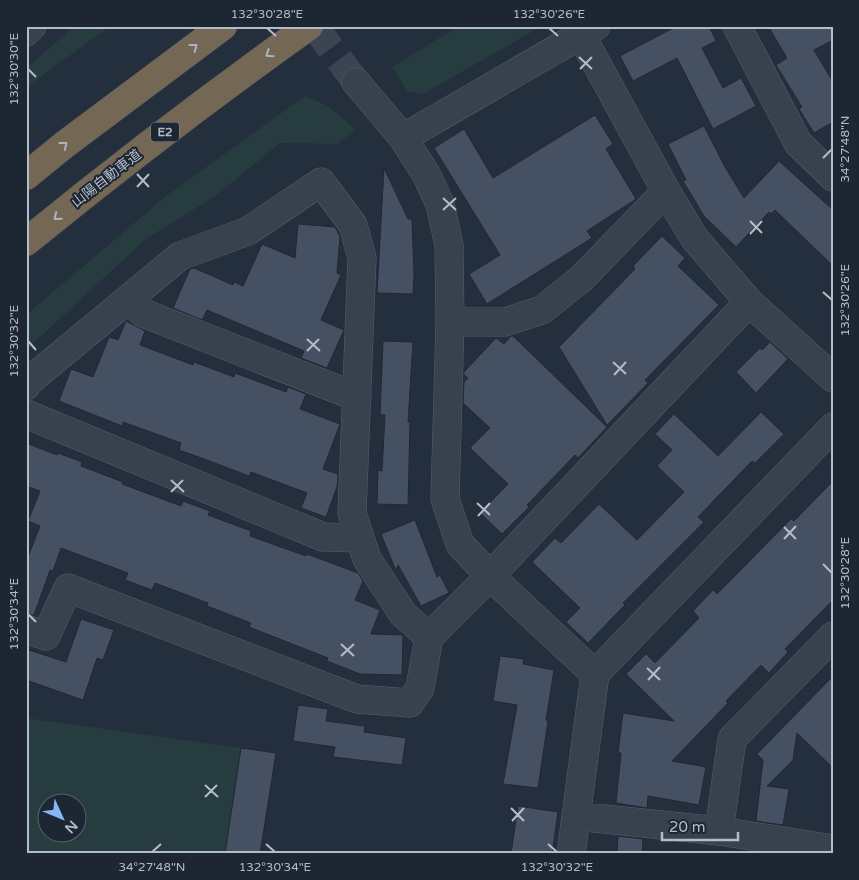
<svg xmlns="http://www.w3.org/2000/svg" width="859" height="880" font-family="'Varela Round','Noto Sans JP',sans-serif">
  <rect width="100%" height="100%" fill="#242f3e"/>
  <!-- green -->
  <path fill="#263c3f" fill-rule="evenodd" d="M75,26h35l-63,46 -21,18v-22z
    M459,26h83l-119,68 -15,-2 -16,-25z
    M305,96l23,10 27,23 -17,15 -58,-1 -66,54 -67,41 -121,112v-35l140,-119z
    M26,718l215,30 -16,106h-199zM48,802h30v30h-30z"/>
  <!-- building -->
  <path fill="#455162" stroke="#1f2835" d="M677,26h32l7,15 -14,7 21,40 18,-10 15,28 -43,23 -36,-71 -44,23 -13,-25z
    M768,26h65v14l-19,10 19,32v40l-19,11 -15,-24 3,-2 -26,-42 11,-7z
    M595,115l18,29 -7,5 30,50 -49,32 5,7 -105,66 -18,-30 31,-19 -66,-107 30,-19 29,49z
    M704,126l21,41 19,31 35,-37 54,49v56l-58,-56 -4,4 -2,-2 -33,35 -32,-31 -21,-35 3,-1 -18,-36z
    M384,168l24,51h4l2,55 -1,20 -36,-1z
    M298,224l37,3 5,9 -3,37 4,2 -20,45 23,10 -17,38 -26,-10 3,-7 -97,-41 -5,10 -29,-12 17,-39 4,-1 39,17 1,-3 9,4 19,-42 33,14z
    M662,236l23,22 -7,8 41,39 -74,75 3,3 -41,42 -48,-78 76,-78 -2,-3z
    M126,321l19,10 -5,14 53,20 1,-3 40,15 1,-4 51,19 2,-5 18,7 -6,15 40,15 -17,45 15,5 -1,13 -11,30 -25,-9 6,-15 -56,-21 -2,4 -42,-16 -28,-10 2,-7 -58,-21 -1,4 -63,-25 12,-32 22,8 16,-40 9,3z
    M511,336h2l94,91 -29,31 -3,-3 -48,50 2,2 -27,27 -22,-21 28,-29 -38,-36 20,-20 -27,-25 1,-21 4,-4 -4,-3v-3l32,-34 8,6z
    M383,341l30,1 -5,80h2l-2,83 -31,-1 1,-34 4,1 3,-56h-5z
    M770,342l18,17 -32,34 -20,-21 24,-24 2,2z
    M761,412l23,22 -29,29 -3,-2 -54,56 6,5 -81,81 2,2 -37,38 -22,-21 14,-14 -48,-46 23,-24 6,5 38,-39 38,36 47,-48 -27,-26 15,-16 -17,-16 19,-20 44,42z
    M26,443l31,12 1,-2 24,9 -1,4 42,16 -1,2 59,22 2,-5 27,10 -2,4 43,16 -1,5 56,20 1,-2 51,19 5,8 -8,19 25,10 -9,24 32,1 -1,40 -42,-1 -33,-13 1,-3 -79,-31 2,-4 -44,-17 1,-3 -53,-20 -3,7 -27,-10 3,-7 -67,-25 -8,23 -3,-1 -16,45 -8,-1v-52l14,-36 -12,-5 12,-30 -14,-5z
    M833,481v119l-48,49 3,3 -19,21 -8,-8 -35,36 2,2 -56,58 34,6 -7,38 -51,-9 -1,12 -31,-5 5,-50h-3l5,-40 51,8 -48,-47 20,-20 9,9 44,-45 -6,-7 20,-21 4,4 74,-75 3,2z
    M415,520l22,57 3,-2 9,18 -28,13 -23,-41 -2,6 -15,-37z
    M81,619l33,11 -11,30 -6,-2 -14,42 -57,-20v-31l40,13z
    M500,656l24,3 -1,5 31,6 -8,50 2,1 -10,67 -35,-4 14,-79 -24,-4z
    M833,676v92l-36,-35 -4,27 -26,26 22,3 -6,36 -27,-4 7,-61 -6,-6z
    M298,705l30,4 -2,12 39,5 -1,6 42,6 -4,27 -69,-8 2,-10 -42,-6z
    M241,748l35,5 -16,101h-35z
    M518,806l40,6 -6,42h-41z
    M618,836l25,3 -1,15h-25z"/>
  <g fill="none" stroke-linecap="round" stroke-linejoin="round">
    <!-- minor-tunnel -->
    <path stroke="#3a4453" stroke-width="28" stroke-dasharray="28 14" stroke-linecap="butt" d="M314,26l42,56"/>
    <defs>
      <path id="minor" d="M737,26l61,117 35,34
        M26,32l6,-6
        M581,35l85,156 29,48 54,63 84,76
        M356,82l47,56 23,36 14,30 9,41 1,77 -5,177 15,45 30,32 105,98
        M403,138l193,-112
        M129,299l14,14 214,84
        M450,322h55l37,-12 40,-32 84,-87
        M26,386l2,-4 152,-126 68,-25 73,-49 32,43 9,33 -10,255 15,46 36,55 26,23 -9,51 -10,15 -53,-4 -289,-111 -22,48 -20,-7
        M26,414l297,123 37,1
        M429,637l61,-61 259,-274
        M576,816l143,15 114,18
        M719,831l13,-92 101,-103
        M571,854l24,-180 238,-247"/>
      <path id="highway" d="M26,176l38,-31 159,-119
        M26,242c92,-75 186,-147 283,-216"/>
    </defs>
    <!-- minor casing -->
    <use href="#minor" stroke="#565f6c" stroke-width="29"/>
    <!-- highway casing -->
    <use href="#highway" stroke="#434c59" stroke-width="29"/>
    <!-- minor -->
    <use href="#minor" stroke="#38414e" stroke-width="28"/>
    <!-- highway -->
    <use href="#highway" stroke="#746855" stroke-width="28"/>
  </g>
  <!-- one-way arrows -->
  <defs><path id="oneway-chevron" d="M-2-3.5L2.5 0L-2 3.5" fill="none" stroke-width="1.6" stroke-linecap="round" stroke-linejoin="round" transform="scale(1.25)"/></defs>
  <g stroke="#aeb4bd">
    <use href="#oneway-chevron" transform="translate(194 47) rotate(-37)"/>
    <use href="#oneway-chevron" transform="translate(269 54) rotate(145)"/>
    <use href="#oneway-chevron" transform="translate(64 145) rotate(-38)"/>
    <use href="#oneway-chevron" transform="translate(57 217) rotate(141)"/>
  </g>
  <!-- ticks -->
  <path fill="none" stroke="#b4bcc9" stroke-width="2" d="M267,28l9,8M549,28l9,8M579,57l13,12M28,69l8,8M580,69l12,-12M823,158l9,-9M137,174l12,13M137,187l12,-13M443,198l13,12M443,210l13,-12M750,221l12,12M750,234l12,-13M823,292l9,8M307,339l13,12M28,341l8,9M307,351l12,-12M613,362l13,12M614,375l12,-13M171,480l13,12M171,492l12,-12M477,503l13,12M478,516l12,-13M784,527l12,12M784,539l12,-13M823,564l9,9M28,614l8,8M341,644l13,12M341,656l13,-12M647,668l13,12M648,680l12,-13M205,785l13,12M205,797l12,-12M511,808l13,13M512,821l12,-13M266,844l9,8M548,844l9,8M152,852l9,-8"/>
  <g text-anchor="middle" stroke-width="4" stroke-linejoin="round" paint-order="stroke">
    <!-- shield labels -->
    <rect fill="#1d2633" stroke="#878f9c" stroke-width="1" x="151" y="122.5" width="28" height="19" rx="4"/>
    <g font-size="12" font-weight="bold" fill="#b4bcc9">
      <text x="165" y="136">E2</text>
    </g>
    <!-- street labels -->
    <g font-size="14" fill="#b4bcc9" stroke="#1d2633">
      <text transform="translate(106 178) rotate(-38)" y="5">山陽自動車道</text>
    </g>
  </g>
  <!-- border -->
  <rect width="859" height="880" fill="none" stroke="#1d2633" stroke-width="55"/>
  <!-- north arrow -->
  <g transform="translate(62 818) rotate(134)"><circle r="24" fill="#1d2633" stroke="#59626f"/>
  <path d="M0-4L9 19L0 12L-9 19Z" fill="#8ab4f8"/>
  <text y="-8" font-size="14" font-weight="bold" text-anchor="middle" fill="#b4bcc9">N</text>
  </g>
  <!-- scale -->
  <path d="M662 832v8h76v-8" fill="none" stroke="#b4bcc9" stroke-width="2.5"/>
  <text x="669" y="832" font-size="15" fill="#b4bcc9" stroke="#1d2633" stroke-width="4" paint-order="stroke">20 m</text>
  <rect x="28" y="28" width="804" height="824" fill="none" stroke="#b4bcc9" stroke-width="2"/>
  <g font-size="12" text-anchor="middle" fill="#b4bcc9">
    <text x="267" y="18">132°30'28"E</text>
    <text x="549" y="18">132°30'26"E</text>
    <text transform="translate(14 69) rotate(-90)" y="4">132°30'30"E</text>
    <text transform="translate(845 149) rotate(-90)" y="4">34°27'48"N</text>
    <text transform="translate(845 300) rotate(-90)" y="4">132°30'26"E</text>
    <text transform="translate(14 341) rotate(-90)" y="4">132°30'32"E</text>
    <text transform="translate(845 573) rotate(-90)" y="4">132°30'28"E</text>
    <text transform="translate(14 614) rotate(-90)" y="4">132°30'34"E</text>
    <text x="152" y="871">34°27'48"N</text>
    <text x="275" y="871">132°30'34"E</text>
    <text x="557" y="871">132°30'32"E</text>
  </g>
</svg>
